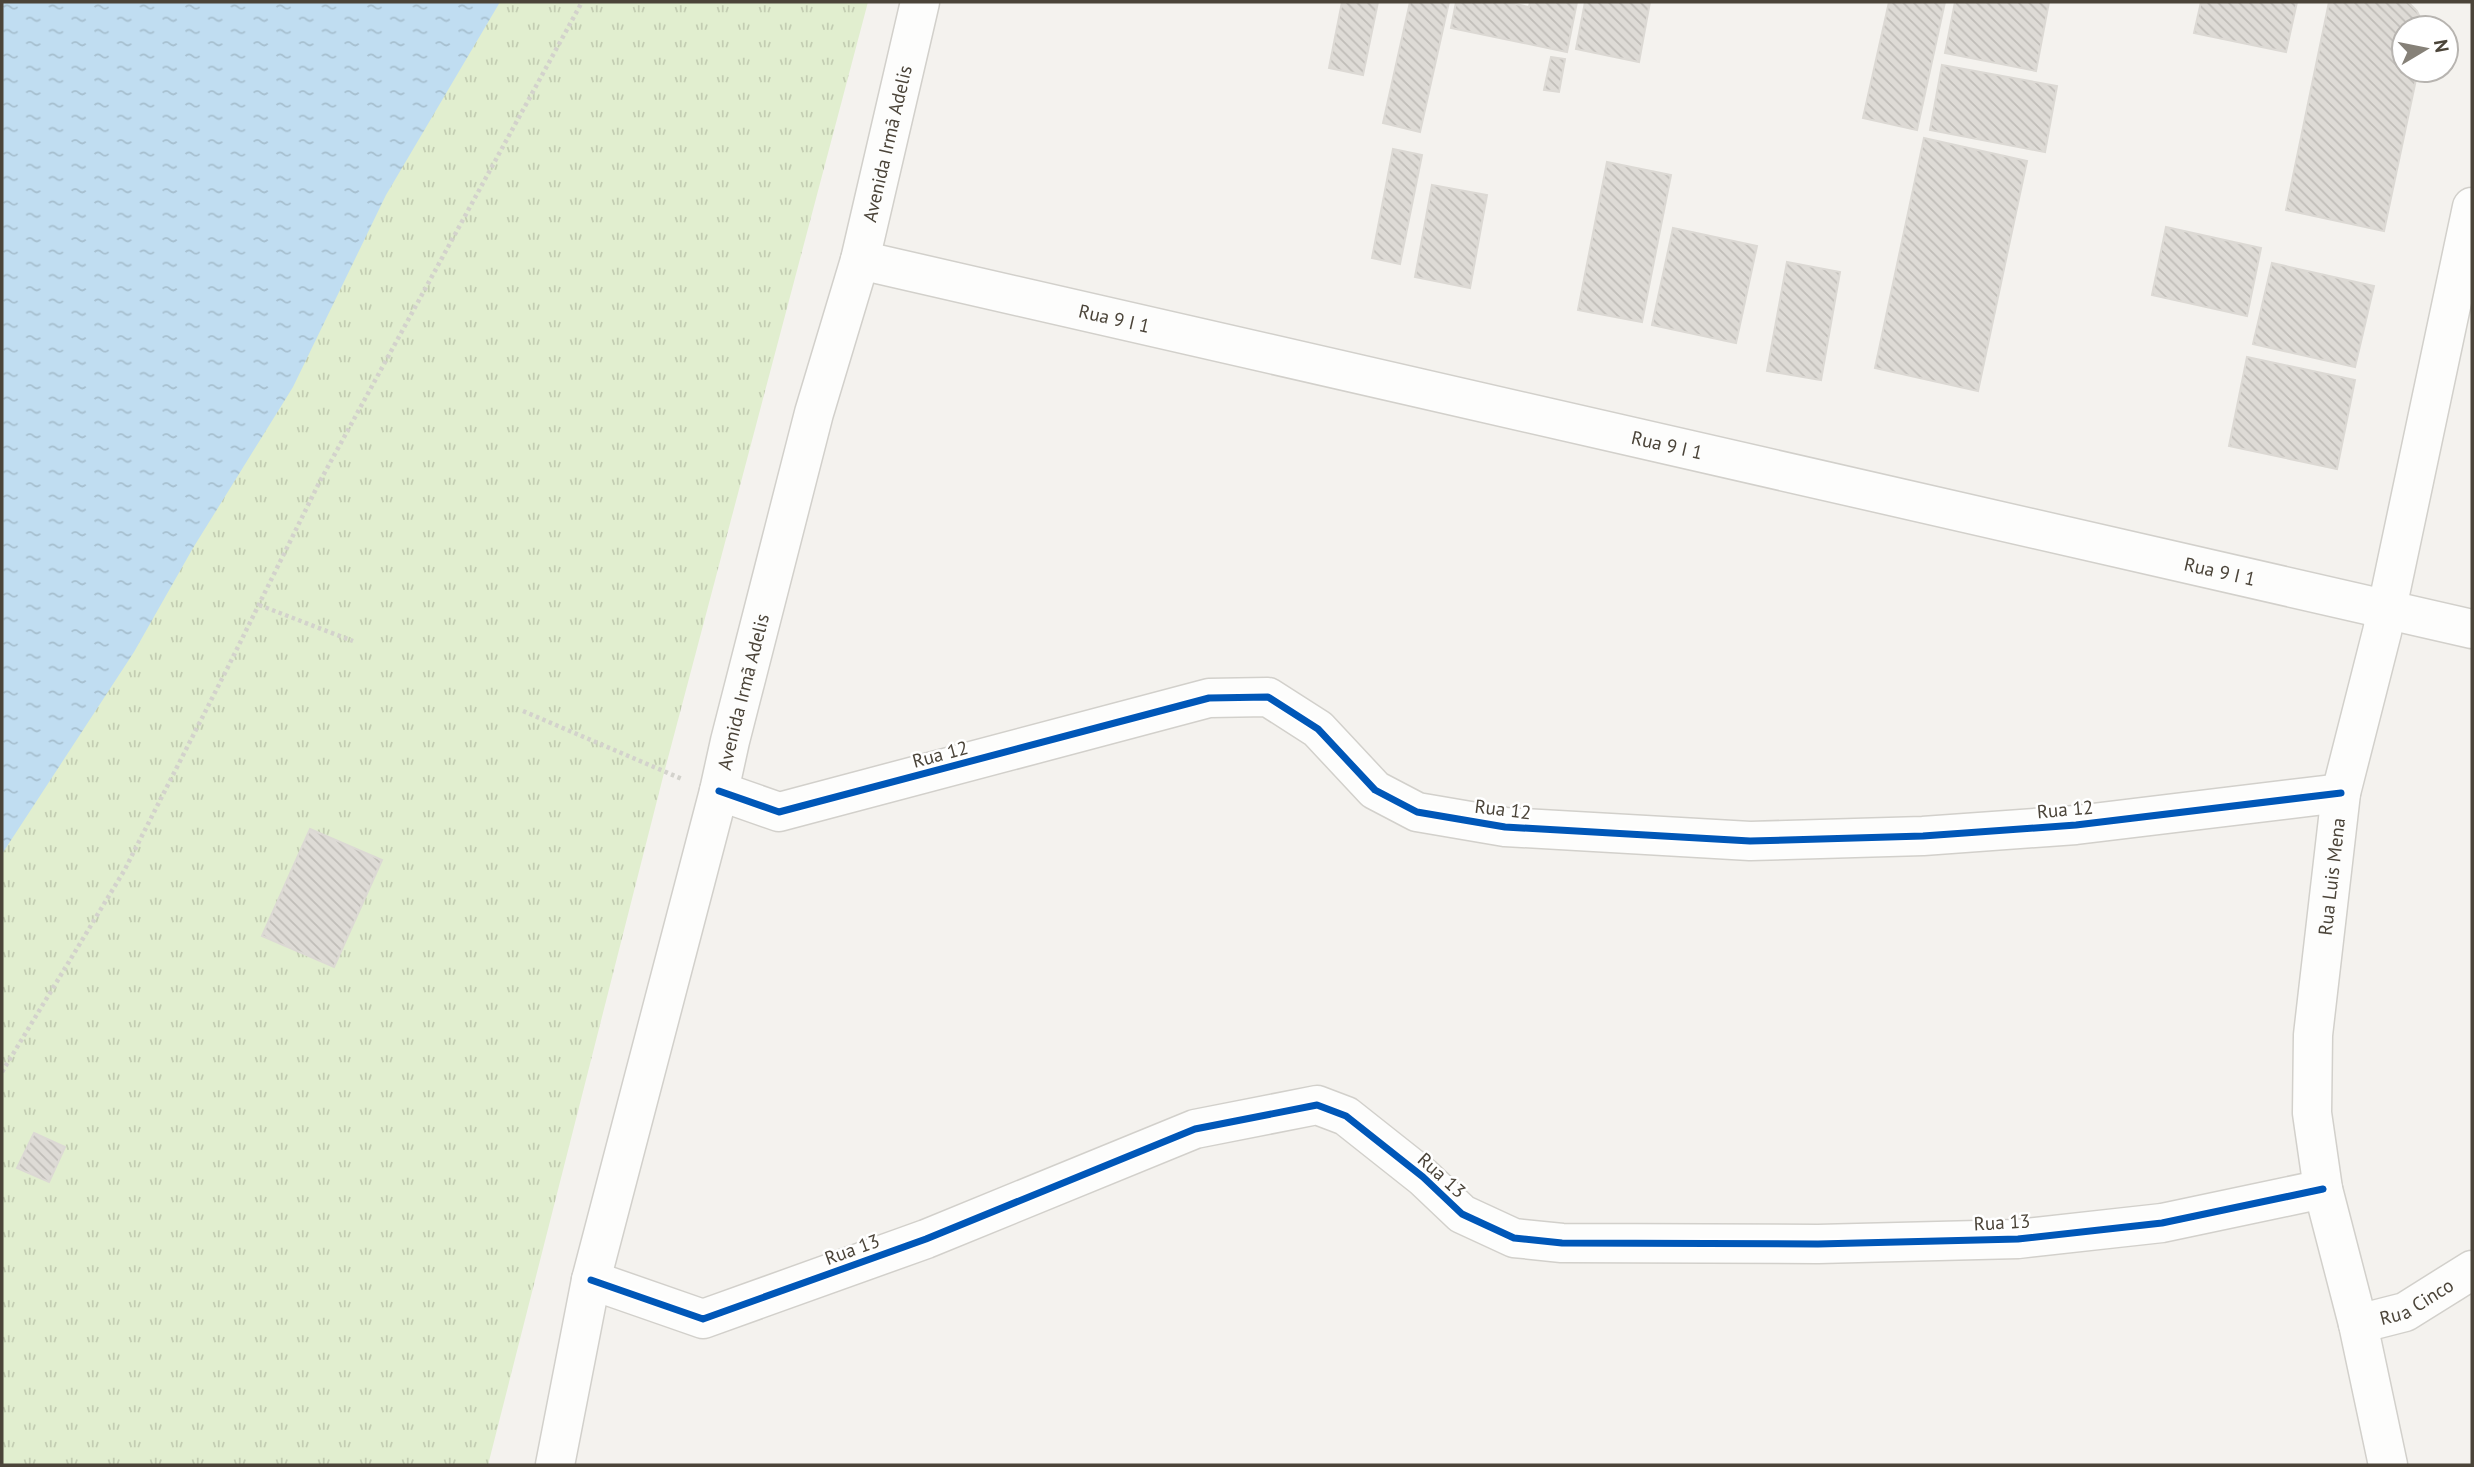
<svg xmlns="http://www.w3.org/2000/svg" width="2474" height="1467" font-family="'PT Sans',sans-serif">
  <defs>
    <pattern id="park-tufts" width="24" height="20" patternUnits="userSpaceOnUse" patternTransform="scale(1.75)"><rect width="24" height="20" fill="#e1eecf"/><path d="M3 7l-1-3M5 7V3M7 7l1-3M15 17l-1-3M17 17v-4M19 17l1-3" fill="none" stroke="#c3cdb2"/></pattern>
    <pattern id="water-ripples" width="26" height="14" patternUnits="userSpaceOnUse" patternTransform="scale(1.75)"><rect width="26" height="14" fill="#c0ddf1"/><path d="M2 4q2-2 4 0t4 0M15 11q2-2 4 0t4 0" fill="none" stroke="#a6bfcf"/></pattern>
    <pattern id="building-back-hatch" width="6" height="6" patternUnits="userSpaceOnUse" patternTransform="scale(1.75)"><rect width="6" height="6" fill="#dedbd6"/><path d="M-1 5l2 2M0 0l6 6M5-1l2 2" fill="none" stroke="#c0bdb8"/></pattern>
  </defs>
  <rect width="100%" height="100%" fill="#f4f2ee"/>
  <!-- park -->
  <path fill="url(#park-tufts)" d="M2,2h866l-204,771 -176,692h-486z"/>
  <!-- water -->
  <path fill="url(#water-ripples)" d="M2,2h498l-114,193 -93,192 -100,161 -59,104 -132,202z"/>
  <!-- building -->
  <path fill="url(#building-back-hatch)" stroke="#dcd9d4" stroke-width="2" d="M1342,2h36l-15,73 -34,-7z
    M1410,2h39l-29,130 -37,-9z
    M1456,2h50l23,5 1,-5h47l-10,50 -116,-24z
    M1585,2h65l-11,60 -63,-13z
    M1889,2h56l-28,128 -54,-12z
    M1955,2h94l-13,69 -91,-18z
    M2201,2h96l-11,50 -92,-19z
    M2329,2h79l9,9 8,17h-21v42h14l-34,161 -98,-21z
    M1551,57l14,2 -6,33 -15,-2z
    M1942,65l115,21 -12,66 -115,-22z
    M1924,138l103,23 -49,230 -103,-23z
    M1393,149l29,6 -22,109 -28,-6z
    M1607,162l64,13 -29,147 -64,-12z
    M1432,185l55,10 -17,93 -55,-11z
    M2166,227l95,21 -14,68 -95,-21z
    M1673,228l84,18 -21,97 -84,-18z
    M1787,262l53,10 -19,108 -54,-9z
    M2272,263l102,23 -19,81 -102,-23z
    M2247,357l108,23 -18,89 -108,-23z
    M310,829l72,31 -48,107 -72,-31z
    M34,1133l31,14 -16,35 -32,-14z"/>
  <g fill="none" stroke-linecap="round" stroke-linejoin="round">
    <defs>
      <g id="minor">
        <path id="s1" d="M860,260l1612,369"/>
        <path d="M719,791l60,21 430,-114 59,-1 50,32 57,61 42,22 88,15 245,14 173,-5 153,-11 265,-32"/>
        <path d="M591,1280l112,39 223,-80 269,-110 122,-24 29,11 77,61 39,37 52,24 48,5 256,1 200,-5 144,-16 161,-34"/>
        <path id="s2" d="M2358,1324l47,-12 67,-42"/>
        <path id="s3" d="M2388,1465l-30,-141 -35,-135 -11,-76 1,-78 28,-242 41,-161 90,-425"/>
      </g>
      <g id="tertiary">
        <path id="s4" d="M555,1465l36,-185 128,-489 11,-50 84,-328 46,-153 60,-258"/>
      </g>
    </defs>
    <!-- minor casing -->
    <use href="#minor" stroke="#d2d0cb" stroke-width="41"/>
    <!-- tertiary casing -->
    <use href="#tertiary" stroke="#d2d0cb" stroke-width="41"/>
    <!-- path -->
    <path stroke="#d3d2cc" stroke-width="4.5" stroke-dasharray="3.5 3.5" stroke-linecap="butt" d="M259,605l94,36
      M523,711l159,68
      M2,1072l122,-201 104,-204 91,-184 263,-481"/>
    <!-- minor -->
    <use href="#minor" stroke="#fdfdfc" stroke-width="38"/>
    <!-- tertiary -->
    <use href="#tertiary" stroke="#fdfdfc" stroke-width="38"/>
    <defs>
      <path id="cycleway" d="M719,791l60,21 430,-114 59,-1 50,32 57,61 42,22 88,15 245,14 173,-5 153,-11 265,-32
        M591,1280l112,39 223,-80 269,-110 122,-24 29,11 77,61 39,37 52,24 48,5 256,1 200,-5 144,-16 161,-34"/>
    </defs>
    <!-- cycleway casing -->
    <use href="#cycleway" stroke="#fff" stroke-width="11"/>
    <!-- cycleway -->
    <use href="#cycleway" stroke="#0057b8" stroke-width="7"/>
  </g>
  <g text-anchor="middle" stroke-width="5" stroke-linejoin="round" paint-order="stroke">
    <!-- street labels -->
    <g font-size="19" fill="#4b4439" stroke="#fff">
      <text dy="7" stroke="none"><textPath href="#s4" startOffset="1363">Avenida Irmã Adelis</textPath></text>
      <text dy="7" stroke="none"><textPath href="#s1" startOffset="261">Rua 9 I 1</textPath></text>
      <text dy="7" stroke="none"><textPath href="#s1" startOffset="828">Rua 9 I 1</textPath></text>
      <text dy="7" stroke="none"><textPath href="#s1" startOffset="1395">Rua 9 I 1</textPath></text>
      <text dy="7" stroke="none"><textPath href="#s4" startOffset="796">Avenida Irmã Adelis</textPath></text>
      <text transform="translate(940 754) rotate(-15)" y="7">Rua 12</text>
      <text transform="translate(1503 809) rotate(7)" y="7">Rua 12</text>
      <text transform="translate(2065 809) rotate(-5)" y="7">Rua 12</text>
      <text dy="7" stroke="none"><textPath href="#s3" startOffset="598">Rua Luis Mena</textPath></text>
      <text transform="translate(1442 1175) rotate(42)" y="7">Rua 13</text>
      <text transform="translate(2002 1222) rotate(-3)" y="7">Rua 13</text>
      <text transform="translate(852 1249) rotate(-20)" y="7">Rua 13</text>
      <text dy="7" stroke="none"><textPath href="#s2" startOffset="63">Rua Cinco</textPath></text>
    </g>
  </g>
  <!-- border -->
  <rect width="2474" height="1467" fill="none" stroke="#4b4439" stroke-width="7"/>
  <!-- north arrow -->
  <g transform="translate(2425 49) rotate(80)"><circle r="33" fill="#ffffff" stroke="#b7b4b0" stroke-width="2"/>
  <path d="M0-5L12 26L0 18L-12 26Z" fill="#868178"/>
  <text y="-10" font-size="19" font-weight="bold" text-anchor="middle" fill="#4b4439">N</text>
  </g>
</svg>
